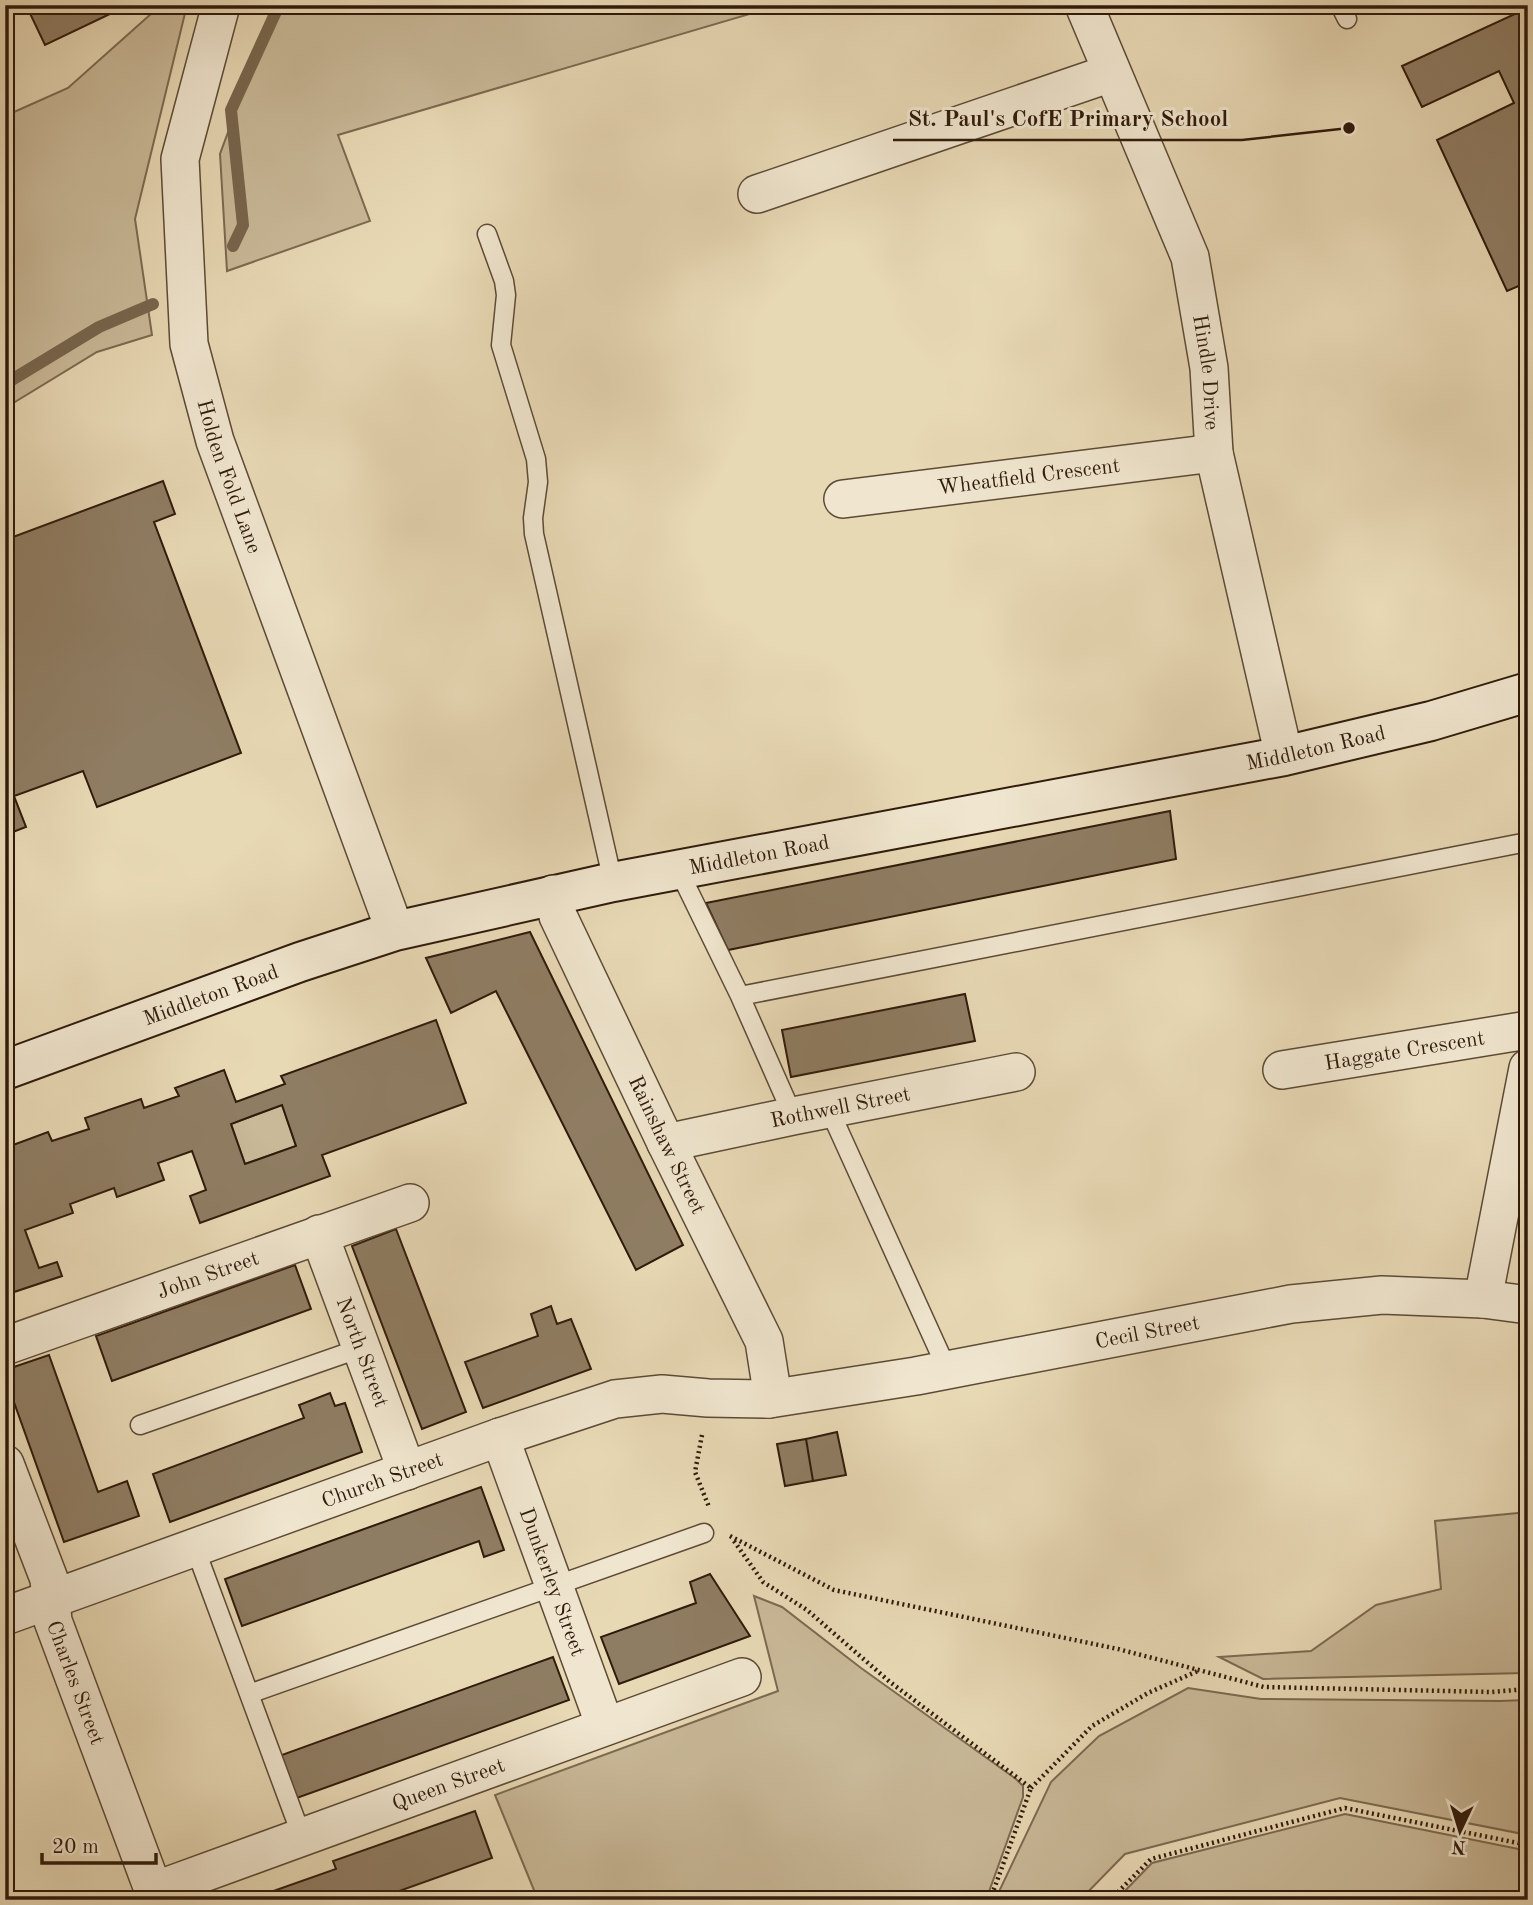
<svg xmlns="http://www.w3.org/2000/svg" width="1533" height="1905" font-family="'Old Standard TT',serif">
  <rect width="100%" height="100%" fill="#e8d9b5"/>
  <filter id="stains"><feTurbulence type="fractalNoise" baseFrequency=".00286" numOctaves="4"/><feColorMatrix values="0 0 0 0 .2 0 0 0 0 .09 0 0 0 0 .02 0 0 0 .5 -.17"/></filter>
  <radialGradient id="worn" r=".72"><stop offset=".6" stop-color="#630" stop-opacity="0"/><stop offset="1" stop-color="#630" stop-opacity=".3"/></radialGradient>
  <!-- green -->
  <path fill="#c9b998" stroke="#7c6a52" stroke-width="2" d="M161,5h26l-52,214 17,116 -55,17 -92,56v-292l63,-28z
    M275,5h505l-442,130 32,86 -143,50 -7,-117z
    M282,1105l14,41 -51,18 -14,-40z
    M1528,1512v161l-265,6 -44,-22 92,-6 65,-46 65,-16 -6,-68z
    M754,1596l28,11 79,61 155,111 7,7v11l-37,103h-448l-43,-105 283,-104z
    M1188,1688l73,11 239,2 28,-1v135l-188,-37 -215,56 -45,46h-85l56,-118 48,-46z
    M1345,1814l183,37v39l-46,10h-366l36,-37z"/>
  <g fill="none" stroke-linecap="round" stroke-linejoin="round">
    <!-- stream -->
    <path stroke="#78664e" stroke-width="12" d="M233,246l10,-21 -12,-115 48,-105
      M5,384l94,-57 54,-23
      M1515,1900l13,-3"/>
  </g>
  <!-- building -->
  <path fill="#8f7d63" stroke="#2f1a0b" stroke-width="2" fill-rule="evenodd" d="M26,5h82l4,8 -67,32z
    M1528,8v274l-21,9 -70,-151 77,-37 -15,-32 -77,36 -20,-41z
    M163,481l12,33 -21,8 87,231 -144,54 -14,-36 -69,25 12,31 -21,8v-295z
    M1170,811l6,48 -448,91 -22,-47z
    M530,932l153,313 -47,25 -140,-279 -45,22 -25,-55z
    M965,994l10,47 -184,36 -9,-47z
    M436,1020l30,83 -144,52 8,21 -130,47 -10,-27 16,-6 -14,-39 -34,12 6,17 -47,17 -3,-9 -44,16 3,9 -48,17 14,38 18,-6 5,14 -57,19v-147l43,-16 4,9 37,-12 -4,-11 56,-19 3,9 35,-12 -4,-8 49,-18 12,32 49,-18 -4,-8zM282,1105l14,41 -51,18 -14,-40z
    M396,1229l70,183 -44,17 -70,-183z
    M295,1265l16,44 -199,72 -16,-45z
    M551,1306l6,18 14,-5 20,50 -108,39 -18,-46 73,-26 -7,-22z
    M49,1355l49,137 29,-11 12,35 -75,26 -59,-165v-7z
    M330,1393l5,13 10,-3 17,49 -192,70 -17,-48 151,-56 -5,-13z
    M837,1432l9,43 -33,6 -7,-42z
    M806,1439l7,42 -28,5 -8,-42z
    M481,1487l23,63 -20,7 -5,-16 -237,85 -17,-47z
    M710,1574l40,62 -131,48 -18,-47 95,-34 -6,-21z
    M553,1657l16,43 -275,99 -15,-43z
    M475,1811l17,47 -118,42h-126l88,-31 -3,-8z"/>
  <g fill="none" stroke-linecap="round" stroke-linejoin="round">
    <defs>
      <path id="service" d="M1340,5l7,14
        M487,234l17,47 2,14 -5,50 35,114 2,23 -5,36 1,16 79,348
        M678,869l62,127
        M829,1109l118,260
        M793,1116l-53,-120 782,-153 6,-3
        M140,1425l221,-77
        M195,1548l107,289
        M249,1694l455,-161"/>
      <g id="minor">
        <path id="s1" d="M221,5l-41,154 9,185 26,97 180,490"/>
        <path id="s2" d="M1084,5l106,252 19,111 5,85 70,303"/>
        <path d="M757,194l354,-121"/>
        <path id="s3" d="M843,499l371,-46"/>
        <path id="s4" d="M553,894l5,22 108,227 98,198 6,38 -1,20"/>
        <path id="s5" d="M1282,1070l246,-40"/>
        <path id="s6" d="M666,1143l127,-27 223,-44"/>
        <path id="s7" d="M319,1234l88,237"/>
        <path d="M1483,1299l45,-231"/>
        <path id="s8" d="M5,1346l405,-143"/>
        <path id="s9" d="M500,1437l105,289"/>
        <path id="s10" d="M5,1464l44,115 4,42 104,279"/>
        <path id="s11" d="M5,1616l495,-179 115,-38 47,-5 46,4 61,1 147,-23 375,-72 91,-9 101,4 45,6"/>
        <path id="s12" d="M154,1891l588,-214"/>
      </g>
      <g id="secondary">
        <path id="s13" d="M5,1070l295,-108 95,-31 218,-49 671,-126 147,-35 97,-29"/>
      </g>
    </defs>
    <!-- service casing -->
    <use href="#service" stroke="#5d4a36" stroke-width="21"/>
    <!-- minor casing -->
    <use href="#minor" stroke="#5d4a36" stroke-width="40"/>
    <!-- secondary casing -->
    <use href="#secondary" stroke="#2f1a0b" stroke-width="42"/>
    <!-- path -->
    <path stroke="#2f1a0b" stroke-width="4.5" stroke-dasharray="2 3.5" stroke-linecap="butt" d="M702,1435l-7,37 14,35
      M730,1536l104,54 284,59 146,38 227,5 37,-3
      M734,1541l29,41 44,28 83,72 141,106 -41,112
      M1031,1788l61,-62 56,-33 52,-23
      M1110,1900l41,-41 194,-51 183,37"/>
    <!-- service -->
    <use href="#service" stroke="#f0e6cf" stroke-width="18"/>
    <!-- minor -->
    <use href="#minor" stroke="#f0e6cf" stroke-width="37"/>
    <!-- secondary -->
    <use href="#secondary" stroke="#f0e6cf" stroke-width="38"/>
  </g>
  <g text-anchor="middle" stroke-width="6" stroke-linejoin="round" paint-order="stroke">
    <!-- street labels -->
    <g font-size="21" fill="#2f1a0b" stroke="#f0e6cf">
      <text dy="7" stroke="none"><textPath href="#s2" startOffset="390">Hindle Drive</textPath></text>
      <text dy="7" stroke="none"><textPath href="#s3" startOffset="187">Wheatfield Crescent</textPath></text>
      <text dy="7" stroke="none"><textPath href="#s1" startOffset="483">Holden Fold Lane</textPath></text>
      <text dy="7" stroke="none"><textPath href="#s13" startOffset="1353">Middleton Road</textPath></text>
      <text dy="7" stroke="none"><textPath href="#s13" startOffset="786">Middleton Road</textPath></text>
      <text dy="7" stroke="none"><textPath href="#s13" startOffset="219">Middleton Road</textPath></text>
      <text dy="7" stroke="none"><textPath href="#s5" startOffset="124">Haggate Crescent</textPath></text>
      <text dy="7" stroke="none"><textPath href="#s6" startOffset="178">Rothwell Street</textPath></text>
      <text dy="7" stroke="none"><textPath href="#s4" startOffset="276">Rainshaw Street</textPath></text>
      <text dy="7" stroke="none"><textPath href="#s8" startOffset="215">John Street</textPath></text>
      <text dy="7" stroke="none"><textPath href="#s11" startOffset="1186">Cecil Street</textPath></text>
      <text dy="7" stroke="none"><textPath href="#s7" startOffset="126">North Street</textPath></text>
      <text dy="7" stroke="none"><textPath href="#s11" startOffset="401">Church Street</textPath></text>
      <text dy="7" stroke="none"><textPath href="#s9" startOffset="154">Dunkerley Street</textPath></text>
      <text dy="7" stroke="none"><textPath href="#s10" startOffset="231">Charles Street</textPath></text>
      <text dy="7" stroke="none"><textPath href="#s12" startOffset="313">Queen Street</textPath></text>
    </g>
  </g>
  <!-- callouts -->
  <path fill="none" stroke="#2f1a0b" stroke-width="2.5" d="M1349 128L1242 140H893"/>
  <circle fill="#2f1a0b" stroke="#f0e6cf" stroke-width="2.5" cx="1349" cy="128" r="7"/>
  <g font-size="23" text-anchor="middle" font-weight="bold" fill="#2f1a0b" stroke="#f0e6cf" stroke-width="6" stroke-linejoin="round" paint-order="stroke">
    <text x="1068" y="126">St. Paul's CofE Primary School</text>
  </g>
  <!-- margin -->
  <rect width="1533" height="1905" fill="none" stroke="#e8d9b5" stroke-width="28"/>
  <rect x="7" y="7" width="1519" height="1891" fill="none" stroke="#2f1a0b" stroke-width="3.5"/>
  <rect x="14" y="14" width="1505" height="1877" fill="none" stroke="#2f1a0b" stroke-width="2"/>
  <!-- north arrow -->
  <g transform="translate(1460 1831) rotate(184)" stroke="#f0e6cf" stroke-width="5" paint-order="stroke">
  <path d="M0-5L12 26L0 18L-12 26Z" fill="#2f1a0b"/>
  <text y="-10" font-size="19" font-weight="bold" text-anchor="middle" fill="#2f1a0b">N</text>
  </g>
  <!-- scale -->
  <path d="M42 1853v10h114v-10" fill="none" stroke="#2f1a0b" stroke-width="3.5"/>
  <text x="52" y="1853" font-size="21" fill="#2f1a0b" stroke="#f0e6cf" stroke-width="5" paint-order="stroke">20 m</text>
  <rect width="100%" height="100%" filter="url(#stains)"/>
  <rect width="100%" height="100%" fill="url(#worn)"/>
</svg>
